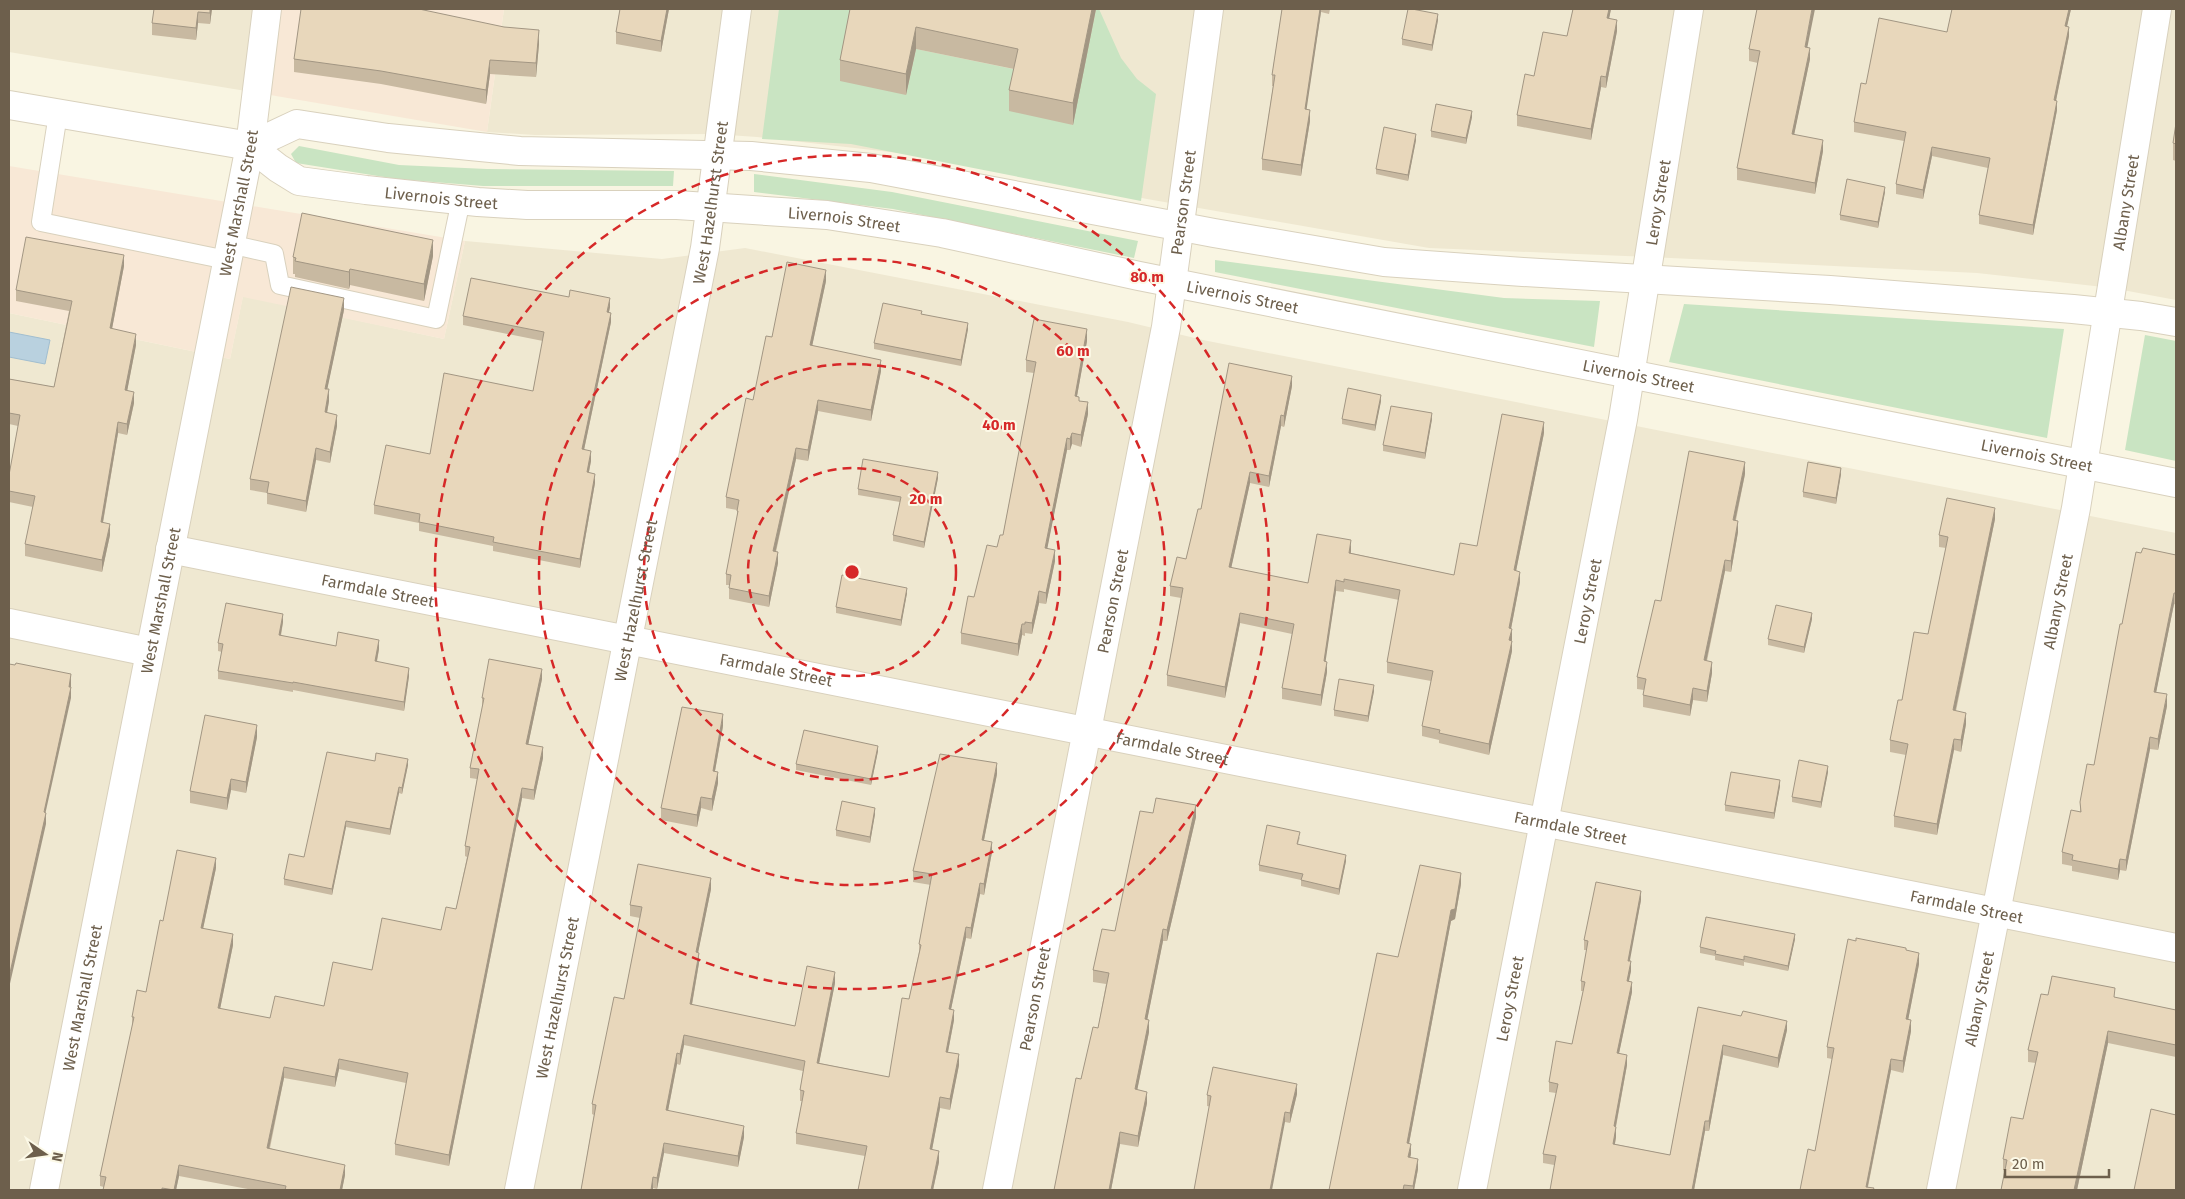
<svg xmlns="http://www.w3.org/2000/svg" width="2185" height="1199" font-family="'Fira Sans',sans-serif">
  <rect width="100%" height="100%" fill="#f9f5e2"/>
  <!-- residential -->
  <path fill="#efe8d1" d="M9,9h254l-11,83 -243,-40z
    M504,9h1672v291l-64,-12 -135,-15 -327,-16 -221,-9 -282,-49 -213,-42 -177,-20 -43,-3 -179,1 -48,-3z
    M465,241l197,18 83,-11 383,74 75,18 973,193v657h-2167v-877l221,46 13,-63 201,43z"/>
  <!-- commercial -->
  <path fill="#f8e8d6" d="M263,9h241l-17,123 -235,-40z
    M9,166l456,75 -21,98 -201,-42 -13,62 -221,-46z"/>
  <!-- green -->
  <path fill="#c9e4c2" d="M779,9h76l51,86 10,-46 102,21 54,55 24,-116h3l22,49 16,21 19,15 -15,107 -290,-57 -89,-5z
    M299,146l100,19 88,4 187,2 -1,15h-190l-86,-7 -101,-16 -5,-9z
    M754,174l138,18 246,49 -4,17 -241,-49 -139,-17z
    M1215,260l289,38 96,3 -6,46 -379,-75z
    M1684,304l380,25 -17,109 -378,-76z
    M2145,335l31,6v120l-51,-11z"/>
  <!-- water -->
  <path fill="#b9d1df" stroke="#a1bed0" d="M9,332l41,8 -5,24 -36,-7z"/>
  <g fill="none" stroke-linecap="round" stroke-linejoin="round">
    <defs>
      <path id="service" d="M58,114l-17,108 186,38
        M230,244l44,10 6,31 156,34 25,-119"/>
      <g id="minor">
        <path id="s1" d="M170,549l2006,399"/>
        <path d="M9,623l140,29"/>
        <path id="s2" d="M44,1190l206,-1044 17,-137"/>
        <path id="s3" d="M519,1190l186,-942 32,-239"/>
        <path id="s4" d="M997,1190l169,-863 43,-318"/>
        <path id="s5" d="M1472,1190l151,-771 66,-410"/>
        <path id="s6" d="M1941,1190l135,-682 81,-499"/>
      </g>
      <g id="tertiary">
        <path id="s7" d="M9,105l241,41 28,22 21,13 67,9 112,12 49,3h150l150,10 115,18 197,43 1037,207"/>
        <path d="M250,146l47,-22 91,14 132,13 231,5 120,12 343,65 170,29 139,10 307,18 243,19 68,7 35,6"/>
      </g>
    </defs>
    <!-- service casing -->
    <use href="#service" stroke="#d9d1bd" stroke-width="20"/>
    <!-- minor casing -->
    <use href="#minor" stroke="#d9d1bd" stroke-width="30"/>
    <!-- tertiary casing -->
    <use href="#tertiary" stroke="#d9d1bd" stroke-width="30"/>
    <!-- service -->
    <use href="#service" stroke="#fff" stroke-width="18"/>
    <!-- minor -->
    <use href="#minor" stroke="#fff" stroke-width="28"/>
    <!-- tertiary -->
    <use href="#tertiary" stroke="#fff" stroke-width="28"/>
  </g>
  <!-- wall -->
  <path fill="#c8b9a1" d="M212,9l-2,15 -12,-1 -2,17 -44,-5v-12z
    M620,9h49l-8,43 -45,-8v-12z
    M850,9h246l-23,116 -64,-14v-21l5,-21 -98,-20 -10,46 -66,-14v-21z
    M1282,9h48l-1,5 -8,-2 -15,97 4,12 -9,55 -39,-6v-11l11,-73h-1v-11z
    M1573,9h38l-2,9 8,13 -11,57 -5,-1 -10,53 -74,-14v-11l17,-39 33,-40z
    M1952,9h119l-4,17 2,10 -13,65 1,9 -24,125 -54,-11v-9l9,-47 -56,-12 -9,43 -27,-5v-10l8,-43 -50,-9v-10l12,-38 81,-52z
    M1438,20l-6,31 -30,-6v-6z
    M504,27l35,17 -3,33 -46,-3 -4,30 -105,-20 -87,-12v-13z
    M1807,47l3,12 -16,75 29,17 -8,43 -78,-14v-12l21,-105 -9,-2v-12z
    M1472,117l-6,27 -35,-7v-6z
    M2176,123v38l-3,-1v-17z
    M1416,140l-8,41 -32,-7v-5z
    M1885,192l-7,36 -38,-8v-5z
    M433,256l-9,45 -74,-16 -1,4 -54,-12v-3h-2v-17z
    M124,266l-12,63 24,16 -9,46 7,12 -7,32 -9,-2 -15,90 7,12 -8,37 -77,-16v-12l8,-37 -24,-5v-27l9,-49 -9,-2v-45l45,8 15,-76 -53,-10v-11z
    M826,281l-14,65 69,25 -10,50 -53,-10 -10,50 -12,-2 -20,93 2,11 -9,44 -40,-8v-14h-3v-11l11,-54v-10l-11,-2v-11l27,-97 19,-63z
    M610,307l-1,5 2,10 -27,128 7,11 -2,11 6,11 -15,85 -87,-17v-5l-74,-15v-8l-45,-9v-9l56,-51 103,-63 10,-50 -80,-16v-9z
    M344,310l-17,79 2,12 -2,12 10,13 -7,37 -14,-3 -10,52 -39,-8v-11l-17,-3v-11z
    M922,314l46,15 -7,37 -87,-17v-6z
    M1087,341l-10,55 2,5 9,13 -7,33 -9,-3 -2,6h-3l-20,98 8,13 -9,43 -7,-1 -7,31 -7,-1v3l-3,-1 -4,21 -57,-12v-11l36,-86 6,-12 31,-162 -8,-1v-12z
    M1292,386l-8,41 -3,-1 -12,61 -19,-4 -19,85 77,15 43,-32v2l103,22 23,-29 67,-113 -28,138 4,11 -9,47 1,22 -23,104 -50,-12v-3l-17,-4v-10l9,-45 -44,-8v-11l12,-62 -55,-11v3l-8,-1 -11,70 2,11 -6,34 -39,-7v-11l10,-54 -52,-11 -15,75 -58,-12v-11l14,-77 -11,-2v-10l16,-27 15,-50z
    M1381,401l-6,30 -33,-7v-5z
    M1432,419l-7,40 -42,-8v-6z
    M1745,474l-9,46 2,12 -7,40 -6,-1 -18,90 5,12 -5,29 -14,-2 -3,16 -47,-9v-12l1,-5 -7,-1v-12l24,-76z
    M1841,474l-5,30 -33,-7v-5z
    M938,478l-14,70 -31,-7v-6l7,-33 -42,-7v-6z
    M1995,519l-39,192 10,13 -5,28 -7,-2 -17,85 -43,-8v-11l12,-61 -16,-3v-12l12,-40 26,-66 18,-86 -7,-1v-12z
    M2141,553l35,2v50l-2,-1 -18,88 11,14 -9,44 -8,-1 -24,122 -6,-1 -2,10 -46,-9v-5l-10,-2v-12l18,-40v-10l14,-37 28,-141z
    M907,593l-6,33 -65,-13v-6z
    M1812,619l-8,34 -36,-8v-6z
    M283,622l-2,14 55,10 43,3 -2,13 32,14 -5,35 -111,-21v2l-75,-13v-8l4,-19 -4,-1v-8z
    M542,679l-14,66 15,13 -9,42 -12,-2 -73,368 -54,-11v-11l11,-61 -67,-14 -4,18 -51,-9 -14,70 75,27 -3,15h-89l-74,-14 -3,14h-73l1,-3 -4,-1v-10l32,-149v-10l14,-25 17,-71 53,-53 -13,61 30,16 -13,64 50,9 54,-12 48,-36 69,-40 15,-21 11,-52 -2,-1v-10l12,-67 -7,-1v-10l12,-60v-10z
    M1374,691l-6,31 -34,-6v-6z
    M723,726l-8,45 3,12 -6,28 -11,-3 -4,19 -36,-7v-12z
    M257,737l-11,56 -15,-3 -4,20 -37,-7v-12z
    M878,751l-7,34 -75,-15v-6z
    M375,761l33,4 -6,29 -3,-1 -9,42 -44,-8 -14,68 -48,-10v-6l20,-22z
    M1828,772l-7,36 -29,-6v-5z
    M997,774l-13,66 8,12 -8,43 -4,-1 -9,45 -5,-1 -15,71 3,11 -6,32 11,13 -9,45 -10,-2 -8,42 7,12 -6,28h-75l7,-34 -69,-12v-11l6,-32h-2v-11l3,-19 -119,-26 -4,20 -3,-1 -9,47 76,26 -6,30 -74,-14 -7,36 -4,-1v2h-72l13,-75 -2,-1v-10l32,-105 16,-81 -10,-2v-11l81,-16 -13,63 1,11 -7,42 103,21 40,-43 -16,80 70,14 20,-78 10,-47v-8l12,-59 -18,-3v-11z
    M1780,786l-6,33 -49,-8v-6z
    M1153,813l43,4 -29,124h-4l-16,79 2,12 -12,58 10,13 -9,44 -18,-3 -9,46h-57l27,-111 17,-51 8,-44 -13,-2v-12l22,-39z
    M875,814l-5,29 -34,-7v-6z
    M1300,837l-2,7 48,17 -7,34 -38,-9v-6l-42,-9v-6z
    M1461,884l-6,35 -4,2 -42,223 2,10 -1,3 8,12 -4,21h-85l69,-233z
    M1641,900l-12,61 2,10 -3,10 4,11 -13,61 8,12 -11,62v10l-1,7 55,11 28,-148 89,23 -9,38 -55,-13 -14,76h-4l-11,59 -151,-27v-9l13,-61 -7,-1v-10l23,-38 11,-53h-2v-10l6,-31h-3v-10z
    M1795,939l-7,32 -44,-9v4l-29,-6v-4l-15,-3v-6z
    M1906,951l13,13 -11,56 3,11 -8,42 -12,-3 -23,117 6,3h-74l15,-39 17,-92 -5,-1v-11z
    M2048,995l67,3 61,12v47l-68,-14 -31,147h-76l4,-20h-2v-11l20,-40 13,-56 -8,-1v-12z
    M1297,1094l-7,29 -83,-17v-11z"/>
  <!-- shaded-wall -->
  <path fill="#a29683" d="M210,9h2l-2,15z
    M667,9h2l-8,43v-11z
    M1092,9h4l-23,116v-22z
    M1320,9h1v3l-16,108v-11z
    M1609,9h2l-4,20v-11z
    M1812,9h3l-10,50v-12z
    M2069,9h2l-6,26v-9z
    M198,12v11l-2,17v-12z
    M1438,14v6l-6,31v-6z
    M1617,20v11l-11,57v-11z
    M916,27v22l-10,46v-21z
    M2069,27v9l-15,74v-10z
    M539,30v14l-3,33v-14z
    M1810,48v11l-18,86v-11z
    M490,60v14l-4,30v-14z
    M1601,76v11l-10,53v-11z
    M2057,101v9l-24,125v-10z
    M1310,110v11l-9,55v-11z
    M1472,111v6l-6,27v-6z
    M1416,134v6l-8,41v-6z
    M1823,140v11l-8,43v-11z
    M1932,147v9l-9,43v-9z
    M1885,187v5l-7,36v-6z
    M433,240v16l-9,45v-17z
    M124,255v11l-14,73v-11z
    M350,269v16l-1,4v-17z
    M826,270v11l-16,75v-11z
    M344,298v12l-19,90v-11z
    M610,298v9l-3,14v-9z
    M611,313v9l-29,137v-10z
    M968,323v6l-7,37v-6z
    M1087,329v12l-12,66v-11z
    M136,334v11l-11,57v-12z
    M881,360v11l-10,50v-11z
    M1292,376v10l-8,41v-11z
    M329,389v12l-4,23v-12z
    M134,392v11l-7,32v-11z
    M1381,395v6l-6,30v-6z
    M818,400v11l-10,50v-11z
    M1088,402v12l-7,33v-12z
    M1432,413v6l-7,40v-6z
    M337,415v11l-7,37v-11z
    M1281,415v11l-12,61v-11z
    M118,422v11l-17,100v-11z
    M1544,422v11l-30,148v-11z
    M1072,433v11l-2,6v-11z
    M1067,438v12l-22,110v-12z
    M316,448v12l-10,52v-11z
    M796,448v11l-23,104v-12z
    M591,451v10l-4,20v-9z
    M1745,462v12l-12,57v-11z
    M1841,468v6l-5,30v-6z
    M938,472v6l-14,70v-6z
    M1250,472v11l-21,95v-11z
    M595,474v9l-15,85v-9z
    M1995,508v11l-42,203v-12z
    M1738,521v11l-7,40v-11z
    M110,524v11l-8,37v-12z
    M1351,540v11l-2,12v-10z
    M1055,550v11l-9,43v-11z
    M778,552v11l-9,44v-11z
    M1725,560v11l-21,101v-12z
    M1520,572v10l-11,57v-11z
    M1336,580v11l-12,81v-11z
    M907,588v5l-6,33v-6z
    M1039,591v12l-7,31v-11z
    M2174,593v11l-20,99v-11z
    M1240,613v10l-15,75v-11z
    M1812,613v6l-8,34v-6z
    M283,614v8l-4,22v-9z
    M1022,624v11l-4,21v-12z
    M1512,629v11l-3,10v-10z
    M379,640v9l-4,21v-9z
    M1512,641v10l-23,104v-11z
    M1327,662v10l-6,34v-11z
    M1712,662v11l-5,29v-11z
    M409,668v8l-5,35v-9z
    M542,669v10l-16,76v-11z
    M71,674v24l-26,117 1,-2v11l-37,164v-11l35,-165z
    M1374,685v6l-6,31v-6z
    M1693,688v12l-3,16v-11z
    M2167,694v12l-9,44v-11z
    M1966,713v11l-5,28v-12z
    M723,714v12l-10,56v-11z
    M257,725v12l-11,56v-11z
    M2150,737v12l-24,122v-11z
    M1954,739v11l-17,85v-11z
    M878,746v5l-7,34v-6z
    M543,747v11l-9,42v-10z
    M408,759v6l-6,29v-6z
    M997,763v11l-15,76v-10z
    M1828,766v6l-7,36v-6z
    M718,772v11l-6,28v-12z
    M231,779v11l-4,20v-12z
    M1780,780v6l-6,33v-6z
    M399,787v6l-9,42v-6z
    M522,788v10l-73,368v-11z
    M701,797v11l-4,19v-12z
    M1196,805v12l-29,124v-11z
    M875,808v6l-5,29v-6z
    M346,821v6l-14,68v-6z
    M992,842v10l-8,43v-11z
    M1346,855v6l-7,34v-6z
    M216,858v10l-15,70v-10z
    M2120,859v11l-2,10v-11z
    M1461,873v11l-6,35 -4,2 -44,233v-11l44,-233z
    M711,878v11l-15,74v-11z
    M980,883v11l-9,45v-11z
    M1641,891v9l-13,71v-10z
    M966,927v11l-17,81v-10z
    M1163,929v12l-18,90v-12z
    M233,934v11l-15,74v-11z
    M1795,934v5l-7,32v-5z
    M699,953v10l-9,52v-11z
    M1919,953v11l-13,67v-12z
    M1631,961v10l-4,20v-10z
    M835,972v11l-18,91v-11z
    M1632,982v10l-15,71v-10z
    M954,1010v10l-8,42v-10z
    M1149,1020v12l-14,69v-12z
    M1911,1020v11l-8,42v-12z
    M1787,1021v9l-9,38v-10z
    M2108,1031v12l-31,147h-3z
    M684,1035v10l-4,20v-11z
    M1723,1045v10l-14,76v-10z
    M677,1053v11l-11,57v-11z
    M959,1054v11l-9,45v-11z
    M1627,1055v10l-13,71v-10z
    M339,1059v10l-4,18v-10z
    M1891,1059v11l-24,120 -1,-3z
    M284,1067v11l-17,80v-10z
    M1297,1084v10l-7,29v-10z
    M1147,1092v11l-9,44v-11z
    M940,1097v11l-10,52v-11z
    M1285,1112v10l-13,68h-2z
    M1705,1121v10l-11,59h-2z
    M744,1126v11l-6,30v-11z
    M1616,1127v10l-3,17v-10z
    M1120,1132v12l-9,46h-2z
    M664,1143v10l-7,36v-11z
    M1411,1144v10l-3,13v-10z
    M939,1151v11l-6,28h-2z
    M1418,1159v10l-4,21h-1v-4z
    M179,1165v11l-3,14h-2z
    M345,1165v10l-3,15h-2z
    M653,1177v13h-2z"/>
  <!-- building -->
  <path fill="#e8d7bb" stroke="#a29683" d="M154,9h56v4l-12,-1 -2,16 -44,-5z
    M301,9h118l85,18 35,3 -3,33 -46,-3 -4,30 -105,-19 -87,-12z
    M620,9h47l-6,32 -45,-9z
    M850,9h242l-19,94 -64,-13 9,-41 -102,-22 -10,47 -66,-14z
    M1282,9h38l-15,100 5,1 -9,55 -39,-6 13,-84h-3z
    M1408,9h4l26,5 -6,31 -30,-6z
    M1573,9h36l-2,9 10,2 -11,57 -5,-1 -10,53 -74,-14 8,-41 9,2 9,-44 24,4z
    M1757,9h55l-7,38 5,1 -18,86 31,6 -8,43 -78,-15 23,-117 -11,-2z
    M1952,9h117l-4,17 4,1 -15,73 3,1 -24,124 -54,-10 11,-57 -58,-11 -9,43 -27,-6 10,-52 -52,-10 7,-39 5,1 13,-66 68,14z
    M1436,104l36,7 -6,27 -35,-7z
    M2176,123v21l-3,-1z
    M1384,127l32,7 -8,41 -32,-6z
    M1847,179l38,8 -7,35 -38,-7z
    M302,213l131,27 -9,44 -74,-15 -1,3 -54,-11 1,-3 -3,-1z
    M26,237l98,18 -14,73 26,6 -11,56 9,2 -7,32 -9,-2 -17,100 9,2 -8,36 -77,-16 10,-48 -26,-5v-16l11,-60 -11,-2v-34l45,8 18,-86 -56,-11z
    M787,262l39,8 -16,75 71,15 -10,50 -53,-10 -10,50 -12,-2 -23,103 5,1 -9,44 -40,-8 2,-13 -5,-1 12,-63h-1l2,-11 -13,-3 20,-99 7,2 13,-64 6,1z
    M471,278l98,19 1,-7 40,8 -3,14 4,1 -29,136 9,2 -4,21 8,2 -15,85 -87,-17 1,-5 -75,-15 1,-8 -46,-9 12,-60 44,9 14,-81 89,18 11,-59 -81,-16z
    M291,287l53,11 -19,91h4l-4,23 12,3 -7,37 -14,-4 -10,53 -39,-8 2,-11 -19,-3z
    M883,303l39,8 -1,3 47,9 -7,37 -87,-17z
    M1034,319l53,10 -12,67 4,1v4l9,1 -7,33 -9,-2 -2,6 -3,-1 -22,110 10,2 -9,43 -7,-2 -7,32 -7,-1v2h-3l-4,20 -57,-11 7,-37 6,1 13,-52 10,2 3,-12h3l33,-173 -10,-2z
    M1229,363l63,13 -8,40 -3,-1 -12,61 -19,-4 -21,95 79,16 9,-49 34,6 -2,13 105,22 6,-32 17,3 25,-132 42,8 -30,148 6,2 -11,56 3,1 -3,11 3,1 -23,103 -50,-11 1,-3 -18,-4 11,-55 -46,-9 13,-72 -56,-11v3l-8,-2 -12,81 3,1 -6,33 -39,-7 12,-64 -54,-11 -15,74 -58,-12 16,-87 -13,-2 7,-29 9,2 12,-50h3z
    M1348,388l33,7 -6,30 -33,-6z
    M1391,406l41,7 -7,40 -42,-8z
    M1689,451l56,11 -12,58 5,1 -7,40 -6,-1 -21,100 8,2 -5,29 -14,-3 -3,17 -47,-10 3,-16 -9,-2 18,-77 6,1z
    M863,459l75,13 -14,70 -31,-7 8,-38 -43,-8z
    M1808,462l33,6 -5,30 -33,-6z
    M1947,498l48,10 -42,202 13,3 -5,27 -7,-1 -17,85 -43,-8 14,-72 -18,-4 8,-40h4l12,-68 14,2 20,-97 -9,-2z
    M2143,548l33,7v38h-2l-20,99 13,2 -9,45 -8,-2 -24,123 -6,-1 -2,10 -46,-9 1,-5 -11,-3 9,-42 10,2 -1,-10 7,-38 7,1 26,-141h2l14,-72 5,1z
    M842,575l65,13 -6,32 -65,-13z
    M226,603l57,11 -4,21 57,11 2,-14 41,8 -4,21 34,7 -5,34 -111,-20v1l-75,-12 5,-27 -5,-1z
    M1776,605l36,8 -8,34 -36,-8z
    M489,659l53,10 -16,75 17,3 -9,43 -12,-2 -73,367 -54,-11 13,-71 -69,-14 -4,18 -51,-10 -17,81 78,17 -5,25h-55l1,-4 -107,-21 -5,25 -12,-2v2h-59l3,-13 -6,-1 34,-159h-2l5,-27 9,2 14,-72 3,1 14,-71 39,8 -15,70 32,6 -15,74 52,10 5,-22 49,10 9,-44 39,8 10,-52 59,12 5,-23 10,2 14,-62 -5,-1 14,-77 -9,-1 14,-70h-2z
    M16,663l55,11 -2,13h2l-27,125 2,1 -37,164v-313l6,1z
    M1339,679l35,6 -6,31 -34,-6z
    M682,707l41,7 -10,57 5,1 -6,27 -11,-2 -4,18 -36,-7z
    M205,715l52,10 -11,57 -15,-3 -4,19 -37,-7z
    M804,730l74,16 -7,33 -75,-15z
    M327,752l48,9 1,-8 32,6 -6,29 -3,-1 -9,42 -44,-8 -14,68 -48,-10 5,-25 15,3z
    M940,754l57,9 -15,77 10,2 -8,42 -4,-1 -9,45 -5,-1 -17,82 5,1 -8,42 13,2 -9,45 -10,-2 -10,52 9,2 -8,39h-73l9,-44 -71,-13 8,-42 -4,-1 5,-29 -121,-26 -4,19 -3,-1 -11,57 78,16 -6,30 -74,-13 -7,35 -4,-1 -2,13h-70l15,-85 -4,-1 22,-107 10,2 18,-92 -12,-2 8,-41 73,14 -15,74 3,1 -9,51 105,22 12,-60 28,6 -18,91 72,14 13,-79 7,1 12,-54 -2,-1 13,-70 -19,-3z
    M1799,760l29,6 -7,36 -29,-5z
    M1731,772l49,8 -6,33 -49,-8z
    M1156,798l40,7 -29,125 -4,-1 -18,90 4,1 -14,69 12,3 -9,44 -18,-4 -11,58h-55l22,-112 5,1 12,-52 5,1 11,-55 -16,-3 9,-41 13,2 25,-120 13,2z
    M842,801l33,7 -5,29 -34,-7z
    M1267,825l33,7 -3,12 49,11 -7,34 -38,-9 2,-6 -44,-9z
    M1420,865l41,8 -6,36 -4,1 -44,233 4,1 -3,13 10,2 -5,27 -9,-1 -1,5h-74l48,-237 21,4z
    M1596,882l45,9 -13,70h3l-4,20 5,1 -15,71 10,2 -13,71 2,1 -3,17 57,11 28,-148 43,9 2,-5 44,10 -9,37 -55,-13 -14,76h-4l-13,69h-142l6,-34 -13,-2 15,-70 -9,-2 7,-41 16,3 13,-62 -4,-1 7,-40 -4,-1z
    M1706,917l89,17 -7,32 -44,-10v4l-29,-6 1,-3 -16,-4z
    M1856,938l50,10v2l13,3 -13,66 5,1 -8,41 -12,-2 -25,128 8,1 -1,2h-73l8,-41 7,2 19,-103 -7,-1 21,-108 8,2z
    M2052,976l63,12 -1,9 62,13v35l-68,-14 -34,159h-73l6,-30 -4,-1 8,-42 12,2 15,-67 -10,-2 13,-56 7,1z
    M1213,1067l84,17 -7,29 -5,-1 -15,78h-76l17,-94 -4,-1z
    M2151,1109l25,6v75h-42z"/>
  <!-- distance rings -->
  <g fill="none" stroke="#d62828" stroke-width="2.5" stroke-dasharray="9 6">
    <circle cx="852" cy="572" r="104"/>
    <circle cx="852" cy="572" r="208"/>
    <circle cx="852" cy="572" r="313"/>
    <circle cx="852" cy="572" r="417"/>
  </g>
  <g text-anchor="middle" stroke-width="4" stroke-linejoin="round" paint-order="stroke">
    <!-- street labels -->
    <g font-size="16" fill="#6d5f4c" stroke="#fcf9e7">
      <text dy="6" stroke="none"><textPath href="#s7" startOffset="448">Livernois Street</textPath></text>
      <text dy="6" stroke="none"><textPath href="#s4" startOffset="1005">Pearson Street</textPath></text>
      <text dy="6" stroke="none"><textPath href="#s5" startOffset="1005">Leroy Street</textPath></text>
      <text dy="6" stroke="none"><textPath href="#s6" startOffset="1005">Albany Street</textPath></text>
      <text dy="6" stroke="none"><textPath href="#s2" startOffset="1006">West Marshall Street</textPath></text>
      <text dy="6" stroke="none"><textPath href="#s3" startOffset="1006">West Hazelhurst Street</textPath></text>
      <text dy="6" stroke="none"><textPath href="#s7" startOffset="852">Livernois Street</textPath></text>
      <text dy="6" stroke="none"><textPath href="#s7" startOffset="1258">Livernois Street</textPath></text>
      <text dy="6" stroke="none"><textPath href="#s7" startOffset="1662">Livernois Street</textPath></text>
      <text dy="6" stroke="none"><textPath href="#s7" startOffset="2068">Livernois Street</textPath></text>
      <text dy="6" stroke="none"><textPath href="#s1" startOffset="212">Farmdale Street</textPath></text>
      <text dy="6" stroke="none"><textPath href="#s2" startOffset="601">West Marshall Street</textPath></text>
      <text dy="6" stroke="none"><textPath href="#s3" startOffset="601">West Hazelhurst Street</textPath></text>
      <text dy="6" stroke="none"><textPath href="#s4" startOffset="600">Pearson Street</textPath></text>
      <text dy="6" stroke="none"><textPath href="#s5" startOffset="600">Leroy Street</textPath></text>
      <text dy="6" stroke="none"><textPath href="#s6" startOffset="600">Albany Street</textPath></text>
      <text dy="6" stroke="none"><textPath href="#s1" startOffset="618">Farmdale Street</textPath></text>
      <text dy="6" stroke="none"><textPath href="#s1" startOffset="1022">Farmdale Street</textPath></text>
      <text dy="6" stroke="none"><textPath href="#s1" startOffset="1428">Farmdale Street</textPath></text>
      <text dy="6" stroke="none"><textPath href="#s1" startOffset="1832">Farmdale Street</textPath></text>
      <text dy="6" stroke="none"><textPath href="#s2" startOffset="196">West Marshall Street</textPath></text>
      <text dy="6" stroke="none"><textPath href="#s3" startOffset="196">West Hazelhurst Street</textPath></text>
      <text dy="6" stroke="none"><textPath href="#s4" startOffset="195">Pearson Street</textPath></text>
      <text dy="6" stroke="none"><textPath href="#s5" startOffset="195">Leroy Street</textPath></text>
      <text dy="6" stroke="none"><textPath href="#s6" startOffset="195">Albany Street</textPath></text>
    </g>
  </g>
  <circle cx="852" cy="572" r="8" fill="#d62828" stroke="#fcf9e7" stroke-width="2.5"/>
  <g font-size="15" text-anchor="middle" font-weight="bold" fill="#d62828" stroke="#fcf9e7" stroke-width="4" stroke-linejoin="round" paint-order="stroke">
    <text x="1147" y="282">80 m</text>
    <text x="1073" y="356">60 m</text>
    <text x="999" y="430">40 m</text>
    <text x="926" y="504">20 m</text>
  </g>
  <!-- border -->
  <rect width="2185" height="1199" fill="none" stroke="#6d5f4c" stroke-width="20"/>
  <!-- north arrow -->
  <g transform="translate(45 1154) rotate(103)" stroke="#fcf9e7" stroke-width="4" paint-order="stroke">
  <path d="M0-4L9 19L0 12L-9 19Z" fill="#6d5f4c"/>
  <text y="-8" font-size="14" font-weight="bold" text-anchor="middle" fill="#6d5f4c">N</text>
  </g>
  <!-- scale -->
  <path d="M2005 1169v8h104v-8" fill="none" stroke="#6d5f4c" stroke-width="2.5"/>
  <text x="2012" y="1169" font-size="15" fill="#6d5f4c" stroke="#fcf9e7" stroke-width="4" paint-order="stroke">20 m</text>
</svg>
